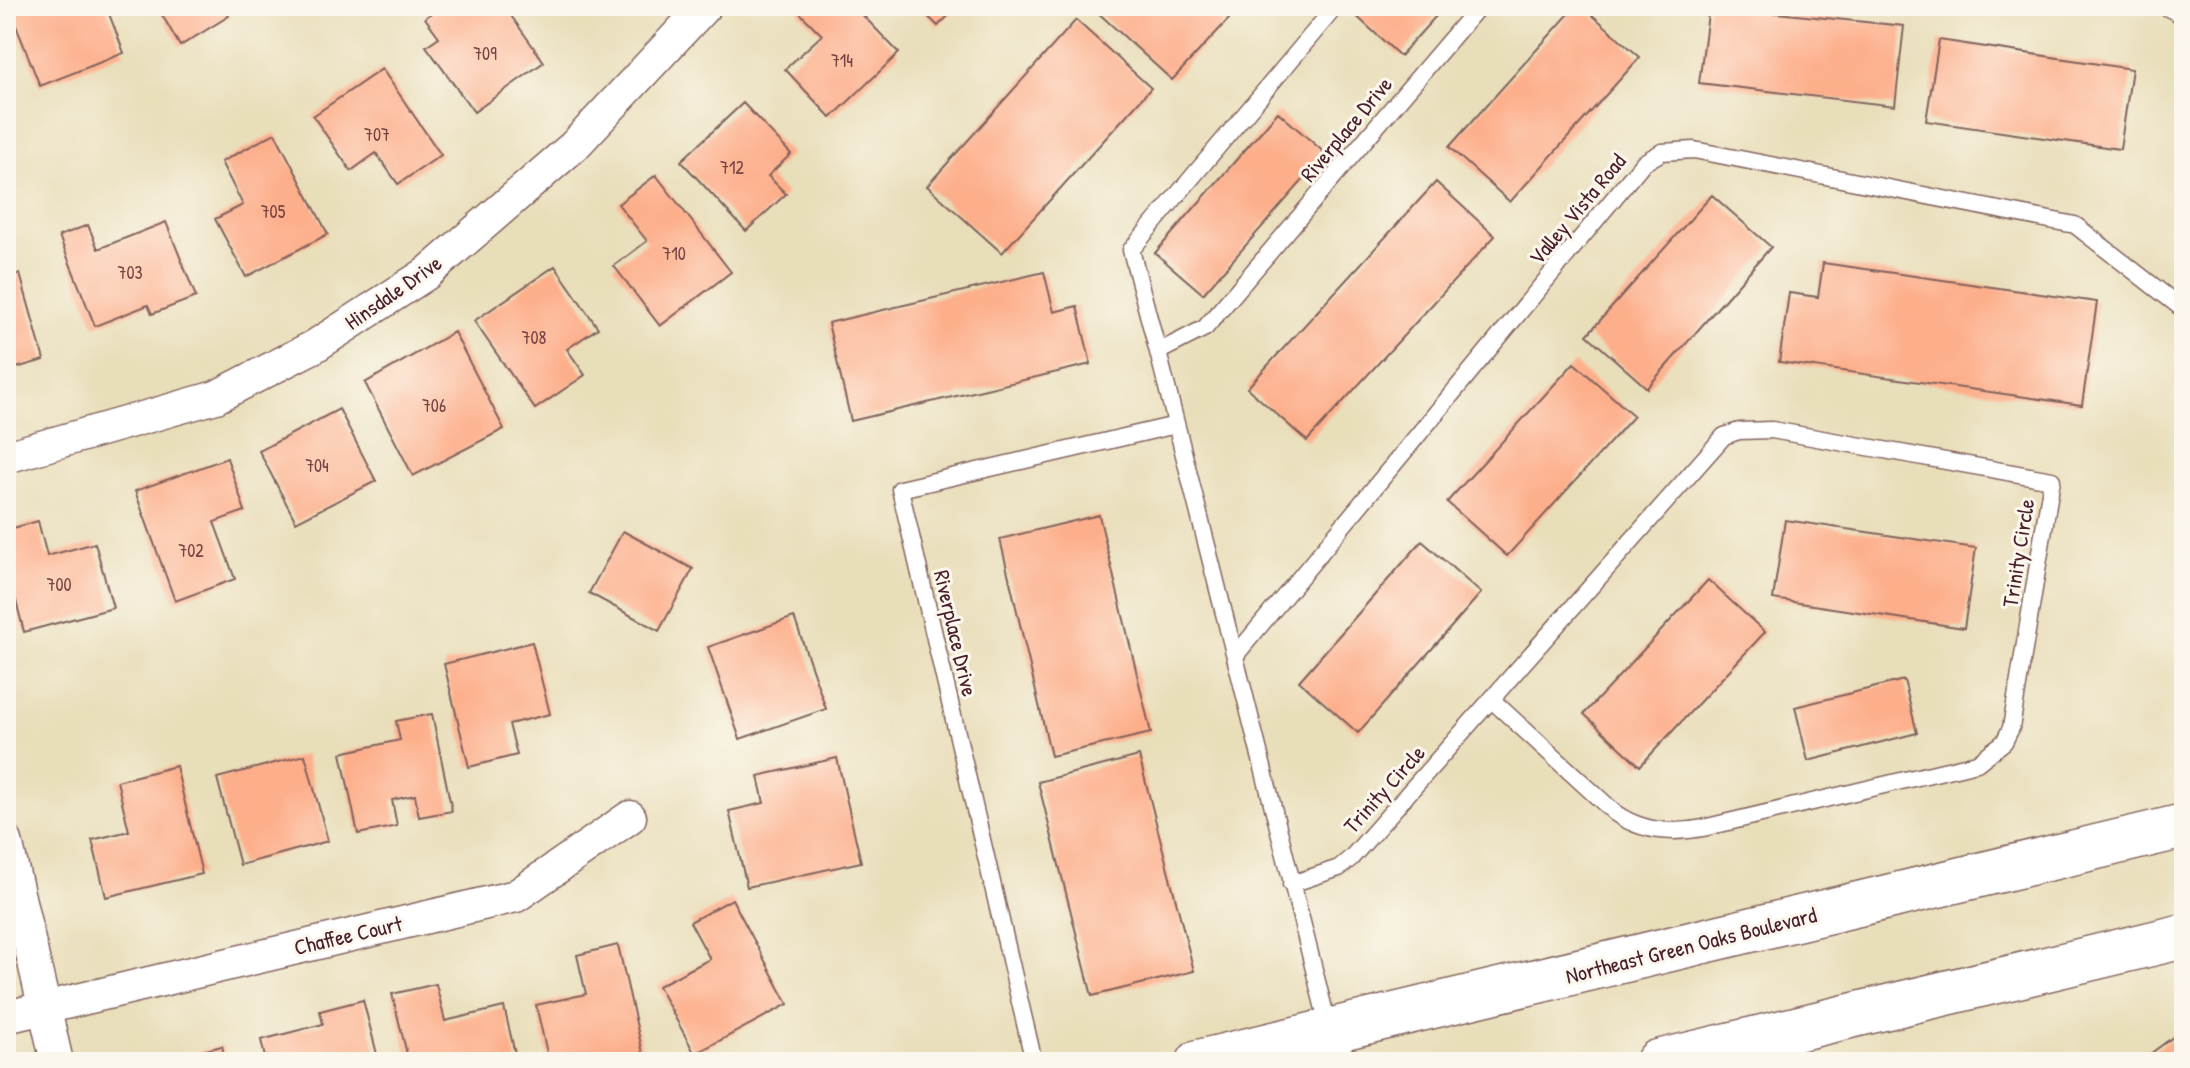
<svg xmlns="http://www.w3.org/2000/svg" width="2190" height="1068" font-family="'Patrick Hand',sans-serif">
  <rect width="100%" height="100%" fill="#fbf7ec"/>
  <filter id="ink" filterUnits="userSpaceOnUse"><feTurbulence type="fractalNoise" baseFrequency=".0125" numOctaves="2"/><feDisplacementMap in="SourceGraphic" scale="16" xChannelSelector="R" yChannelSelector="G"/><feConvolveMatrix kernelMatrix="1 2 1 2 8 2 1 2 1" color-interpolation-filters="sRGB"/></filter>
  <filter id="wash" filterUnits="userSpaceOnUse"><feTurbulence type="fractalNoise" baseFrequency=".006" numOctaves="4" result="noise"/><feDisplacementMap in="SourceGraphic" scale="32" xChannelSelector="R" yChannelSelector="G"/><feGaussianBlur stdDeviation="1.8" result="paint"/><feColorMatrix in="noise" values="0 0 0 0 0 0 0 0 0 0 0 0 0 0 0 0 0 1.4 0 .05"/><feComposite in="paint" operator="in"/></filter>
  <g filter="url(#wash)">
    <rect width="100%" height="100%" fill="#e9deba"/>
    <g id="blocks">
      <!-- building -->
      <path fill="#fdae8a" d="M29,6h77l18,47 -84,33 -29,-73z
        M157,6h66l6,10 -49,30z
        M441,6h63l40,56 -70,50 -48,-66 13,-9 -14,-19z
        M803,6h51l45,47 -68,65 -46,-49 37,-34 -24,-24z
        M917,6h41l-20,20z
        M1099,6h142l-69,74 -77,-70z
        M1358,6h87l-45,50 -48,-44z
        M1576,6h6l58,51 -130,145 -61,-55z
        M1709,6l195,20 -9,80 -196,-23z
        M1076,20l75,68 -149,165 -75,-67z
        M1939,40l193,29 -12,80 -194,-28z
        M382,69l59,86 -43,29 -22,-31 -25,18 -38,-55z
        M743,103l48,51 -23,22 18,18 -40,37 -65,-70z
        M1278,112l48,42 -123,140 -48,-41z
        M275,133l53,101 -82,43 -31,-58 28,-14 -22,-43z
        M656,175l75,97 -71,54 -46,-60 33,-25 -29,-37z
        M1436,182l59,54 -188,205 -60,-53z
        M1712,195l59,52 -124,141 -60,-53z
        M166,222l30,75 -44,17 -4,-9 -53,21 -36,-90 29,-11 10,24z
        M1823,263l274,39 -15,103 -303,-43 10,-69 29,4z
        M555,266l43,62 -31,21 18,26 -50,34 -61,-88z
        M1044,272l10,40 23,-6 14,58 -240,57 -23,-98z
        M20,274l24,86 -38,11v-93z
        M454,332l50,97 -91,47 -48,-93z
        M1574,363l60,53 -127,140 -60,-54z
        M339,409l37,72 -80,41 -37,-71z
        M227,458l18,53 -31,11 21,57 -60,22 -40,-110z
        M1099,515l52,218 -100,23 -51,-217z
        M1785,520l191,28 -12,80 -191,-29z
        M38,521l9,35 48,-13 18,65 -89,24 -18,-70v-32z
        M623,531l70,38 -34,62 -70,-38z
        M1422,541l59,52 -123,140 -59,-52z
        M1708,580l57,52 -125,134 -56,-52z
        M794,617l32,92 -86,30 -32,-92z
        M532,642l18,72 -41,10 8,31 -48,12 -25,-103z
        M1904,680l13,53 -109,28 -13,-54z
        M432,714l20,97 -33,6 -4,-22 -23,5 5,26 -39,8 -17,-81 59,-13 -4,-19z
        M305,755l23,86 -88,24 -23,-87z
        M1139,756l55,215 -102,25 -54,-214z
        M837,758l24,104 -114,25 -18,-76 35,-8 -6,-27z
        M176,766l26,108 -96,23 -14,-57 37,-9 -12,-50z
        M732,899l56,105 -93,50 -37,-68 52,-27 -20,-37z
        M618,945l27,117h-96l-13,-57 50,-11 -9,-39z
        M436,984l9,37 59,-14 13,55h-108l-17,-68z
        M363,1000l16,62h-113l-5,-22 62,-16 -3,-13z
        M2184,1029v33h-45z
        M222,1046l4,16h-64v-1z"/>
    </g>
  </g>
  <g filter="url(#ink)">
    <use href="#blocks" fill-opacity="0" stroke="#82625d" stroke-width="2"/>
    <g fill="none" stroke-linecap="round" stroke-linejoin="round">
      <defs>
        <path id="service" d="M2164,6l20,10
          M1158,352l-27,-102 205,-244
          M1235,656l408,-493 19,-11 32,-2 381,75 109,85
          M1291,884l48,-16 12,-10 373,-422 15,-5 33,-1 280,50 -41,248 -7,14 -27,21 -274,65c-31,6 -61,4 -88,-15l-122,-112
          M1329,1029l-171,-677 47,-24 274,-322
          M1034,1062l-134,-573 276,-64"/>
        <path id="minor" d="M6,457l210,-60 99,-51 111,-72 148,-128 131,-140
          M6,841l51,221
          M6,1017l510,-121 114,-79
          M1329,1031l9,31"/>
        <path id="secondary" d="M1199,1062l985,-236
          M1658,1062l526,-126"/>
      </defs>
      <!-- service casing -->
      <use href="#service" stroke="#82625d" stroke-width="19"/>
      <!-- minor casing -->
      <use href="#minor" stroke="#82625d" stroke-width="35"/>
      <!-- secondary casing -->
      <use href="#secondary" stroke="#82625d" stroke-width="47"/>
      <!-- service -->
      <use href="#service" stroke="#fff" stroke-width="16"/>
      <!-- minor -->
      <use href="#minor" stroke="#fff" stroke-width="32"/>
      <!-- secondary -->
      <use href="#secondary" stroke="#fff" stroke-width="44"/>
    </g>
  </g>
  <g text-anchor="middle" stroke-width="6" stroke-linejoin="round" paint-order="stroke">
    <!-- number labels -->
    <g font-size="18" fill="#774343">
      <text x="485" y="60">709</text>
      <text x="842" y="67">714</text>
      <text x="377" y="141">707</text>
      <text x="732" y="174">712</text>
      <text x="273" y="218">705</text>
      <text x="674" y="260">710</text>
      <text x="130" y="279">703</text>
      <text x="534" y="344">708</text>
      <text x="434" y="412">706</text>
      <text x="317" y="472">704</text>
      <text x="191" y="557">702</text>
      <text x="59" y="591">700</text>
    </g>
    <!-- street labels -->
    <g font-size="22" fill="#4a1f2b" stroke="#fbf7ec">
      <text transform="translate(1346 129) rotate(-50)" y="8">Riverplace Drive</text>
      <text transform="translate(1577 209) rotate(-50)" y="8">Valley Vista Road</text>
      <text transform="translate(393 292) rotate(-35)" y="8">Hinsdale Drive</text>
      <text transform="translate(2018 553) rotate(-81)" y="8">Trinity Circle</text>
      <text transform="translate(956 633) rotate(77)" y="8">Riverplace Drive</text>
      <text transform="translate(1384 789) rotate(-48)" y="8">Trinity Circle</text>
      <text transform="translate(348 935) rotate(-13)" y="8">Chaffee Court</text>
      <text transform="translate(1691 945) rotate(-14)" y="8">Northeast Green Oaks Boulevard</text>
    </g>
  </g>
  <!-- margin -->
  <rect width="2190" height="1068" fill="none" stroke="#fbf7ec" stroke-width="32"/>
</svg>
